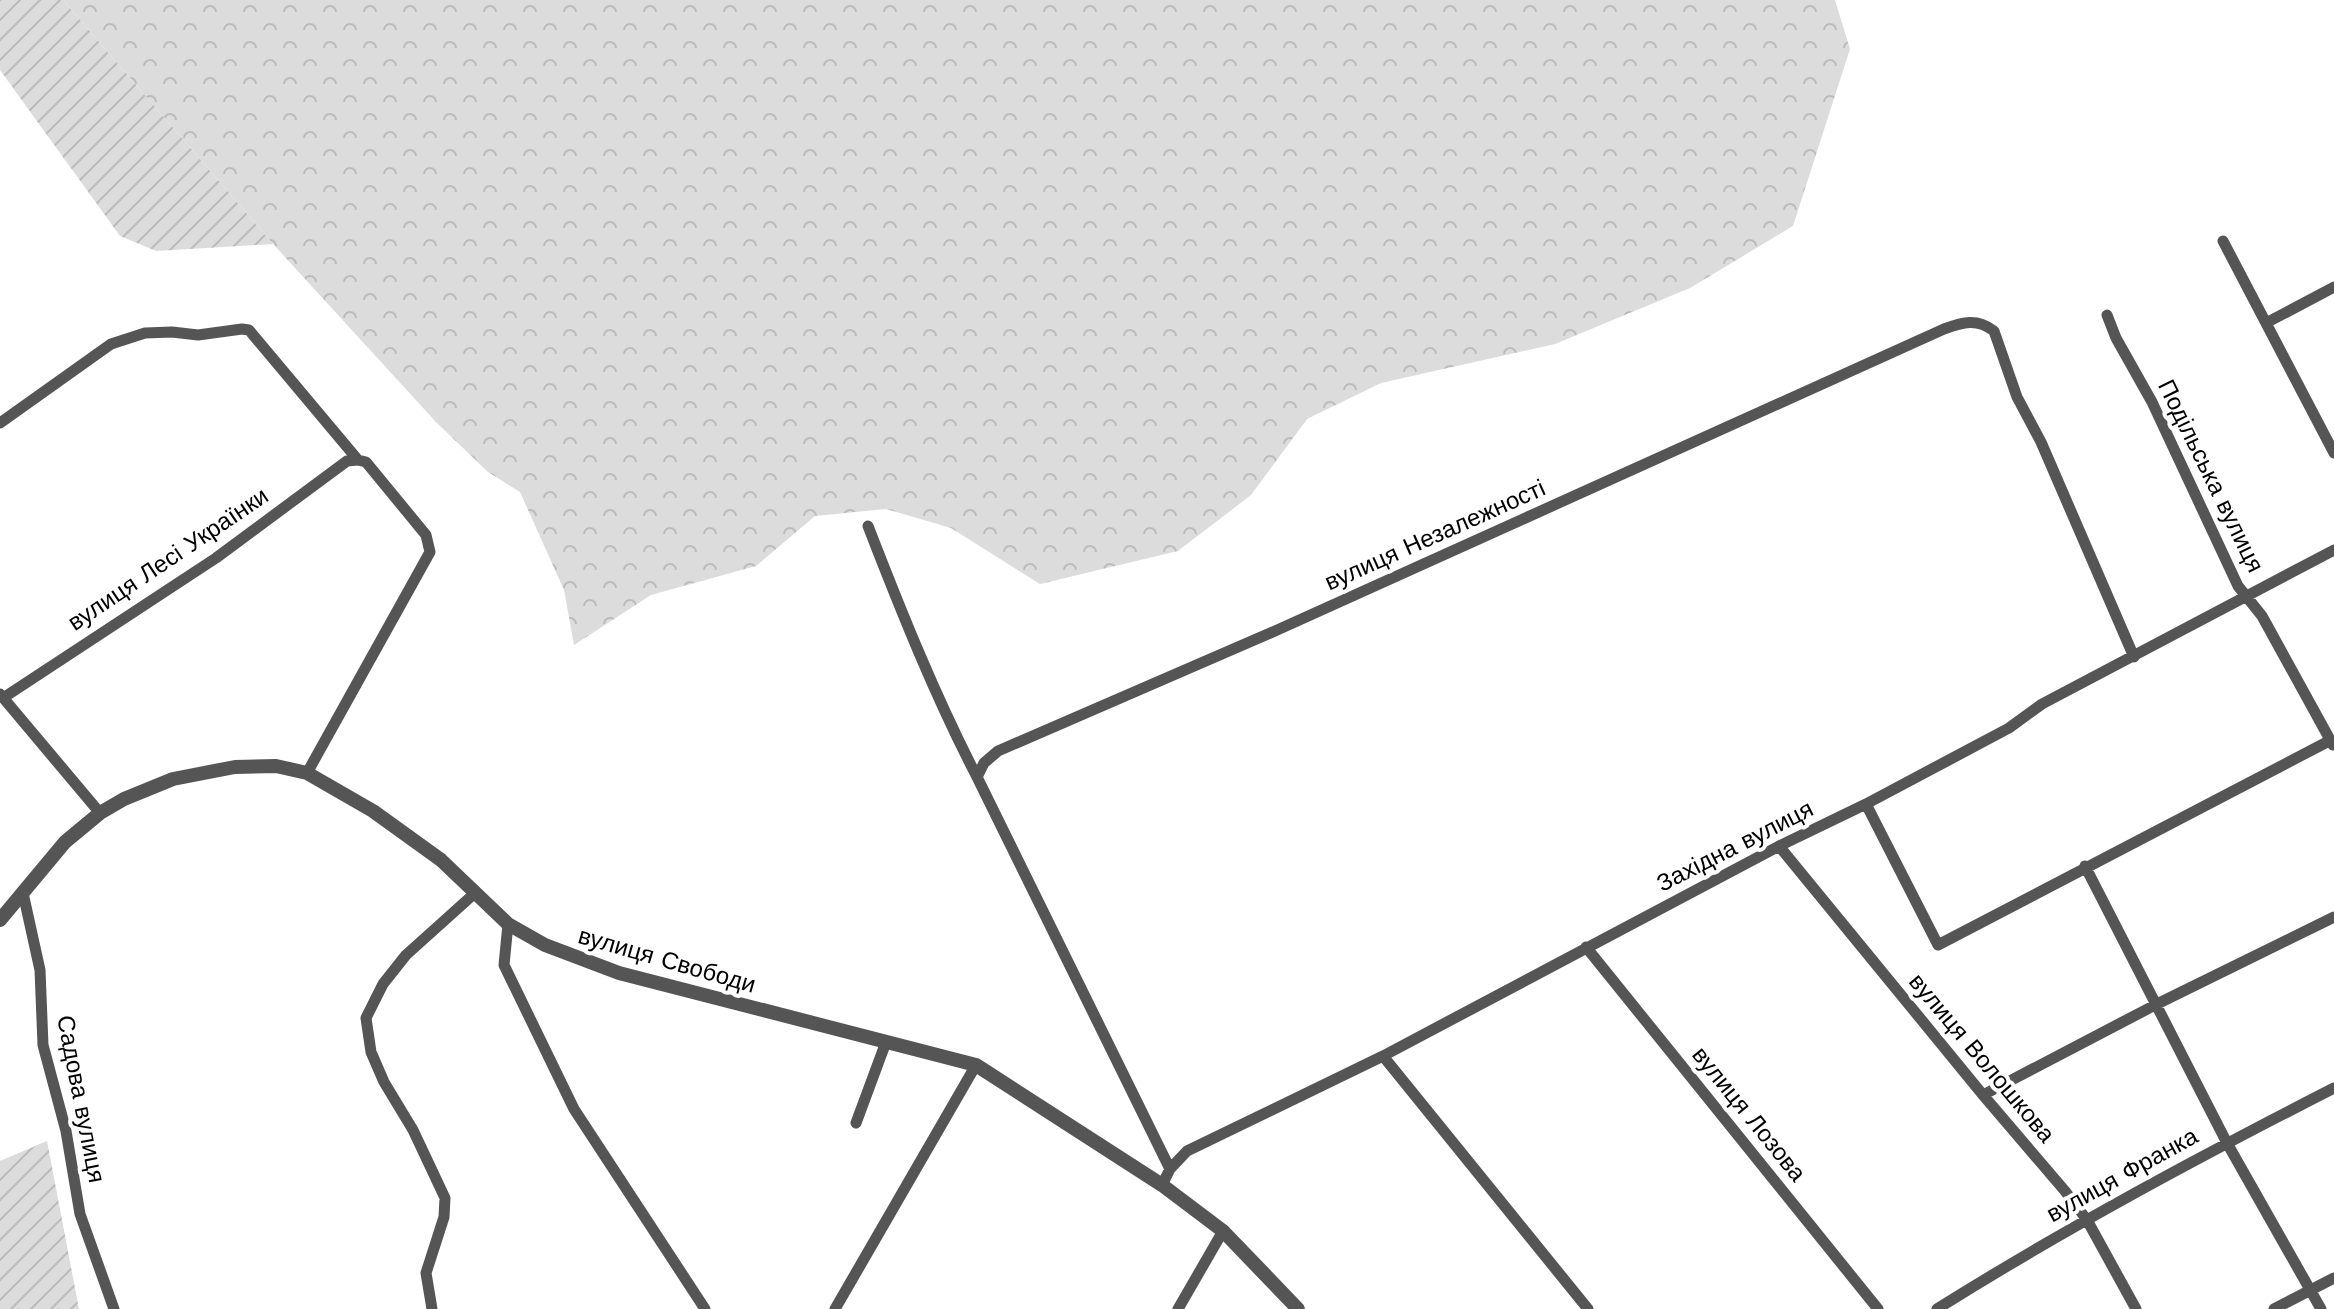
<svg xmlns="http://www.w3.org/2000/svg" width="2334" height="1309" font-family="'Work Sans',sans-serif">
  <defs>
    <pattern id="forest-crowns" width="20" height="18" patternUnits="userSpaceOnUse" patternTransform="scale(2)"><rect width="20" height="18" fill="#dcdcdc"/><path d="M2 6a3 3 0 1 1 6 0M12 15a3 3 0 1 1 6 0" fill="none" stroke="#bbb"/></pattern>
    <pattern id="garden-furrows" width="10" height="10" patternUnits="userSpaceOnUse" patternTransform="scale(2)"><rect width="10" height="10" fill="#dcdcdc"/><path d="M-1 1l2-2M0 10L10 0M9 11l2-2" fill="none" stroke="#bbb"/></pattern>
  </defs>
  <rect width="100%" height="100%" fill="#fff"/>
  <!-- forest -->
  <path fill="url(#forest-crowns)" d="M63,0h1772l15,49 -57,177 -103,62 -135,56 -174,39 -74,36 -56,76 -73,56 -138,33 -89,-56 -65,-19 -71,7 -59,50 -105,29 -77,50 -10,-55 -44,-98 -32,-20 -52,-50 -163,-178z"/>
  <!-- garden -->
  <path fill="url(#garden-furrows)" d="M0,0h63l210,244 -117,7 -36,-15 -120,-166z
    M47,1141l32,168h-79v-148z"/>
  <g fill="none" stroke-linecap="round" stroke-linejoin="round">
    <!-- minor -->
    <path stroke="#555" stroke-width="11" d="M2223,241l111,212
      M2107,315l9,23 36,64 86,184 24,30 71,129
      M2266,323l68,-36
      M0,423l111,-79 34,-11 27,-1 26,3 44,-6 7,1 109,130 8,2 60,73 4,17 -123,221
      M868,526c33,85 67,170 109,251
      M0,694l100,119
      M3,698l213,-140 131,-97 11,-1
      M1866,804l72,141 393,-205
      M1779,846l204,249 82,96 22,29 49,89
      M2085,866l142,277 94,166
      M23,893l17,77 3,75 23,86 14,83 34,95
      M508,924l-4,41 70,144 131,200
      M1586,947l292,362
      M1383,1056l205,253
      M1983,1095l174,-91 177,-87
      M856,1123l30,-81
      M1170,1169l-193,-392 7,-14 14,-12 277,-120 669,-302c19,-7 33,-11 50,2l23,66 24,45 93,215
      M1162,1185l8,-16 17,-18 196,-95 396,-210 87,-42 143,-76 33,-24 292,-154
      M432,1309l-6,-36 18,-56 1,-19 -32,-68 -29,-48 -13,-30 -5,-34 17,-34 23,-29 69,-62
      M835,1309l141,-244
      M1178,1309l45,-78
      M1937,1309c129,-81 262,-152 397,-221
      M2274,1309l60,-31"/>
    <!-- tertiary -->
    <path stroke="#555" stroke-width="14" d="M0,920l65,-78 35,-29 24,-14 49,-20 62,-12 41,-1 31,7 66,38 68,49 67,64 37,21 74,28 357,92 186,120 61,46 75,78"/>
  </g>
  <g text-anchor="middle" stroke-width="8" stroke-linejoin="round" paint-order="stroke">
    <!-- street labels -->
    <g font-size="24" fill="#000" stroke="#fff">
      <text transform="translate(2211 476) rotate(64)" y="8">Подільська вулиця</text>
      <text transform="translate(1435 535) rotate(-24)" y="8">вулиця Незалежності</text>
      <text transform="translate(168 559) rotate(-34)" y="8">вулиця Лесі Українки</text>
      <text transform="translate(1735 846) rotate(-27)" y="8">Західна вулиця</text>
      <text transform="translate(667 960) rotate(16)" y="8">вулиця Свободи</text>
      <text transform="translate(1982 1058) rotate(50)" y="8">вулиця Волошкова</text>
      <text transform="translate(81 1099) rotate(79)" y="8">Садова вулиця</text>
      <text transform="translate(1749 1114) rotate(51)" y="8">вулиця Лозова</text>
      <text transform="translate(2122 1175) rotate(-29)" y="8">вулиця Франка</text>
    </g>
  </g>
</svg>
